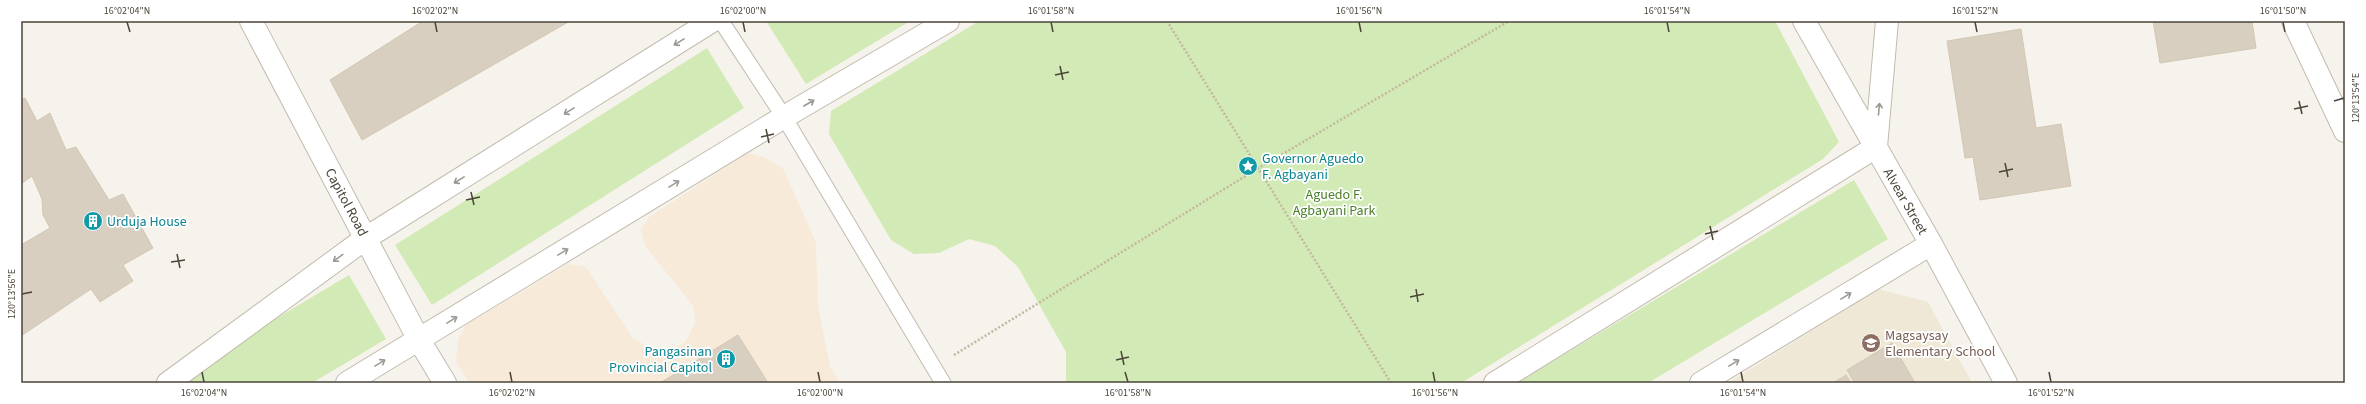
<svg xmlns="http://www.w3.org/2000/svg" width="2366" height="404" font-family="'Source Sans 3',sans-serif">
  <rect width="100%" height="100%" fill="#f6f3ec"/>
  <!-- commercial -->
  <path fill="#f7ead8" d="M748,153l18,5 17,10 33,75 2,63 12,61 10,16h-371l-13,-21 2,-22 8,-15 102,-61 18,3 47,71 20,12 15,3 18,-12 9,-18 -1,-16 -49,-61 -4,-17 8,-12z"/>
  <!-- education -->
  <path fill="#efe8d6" d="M1878,289l50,13 44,81h-244z"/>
  <!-- green -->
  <path fill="#d2eab5" d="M766,21h144l-104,63z
    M979,21h796l64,121 -16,17 -362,224h-395v-31l-48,-85 -23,-21 -26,-7 -30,14 -25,1 -23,-14 -62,-106 2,-23z
    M707,48l37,60 -312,197 -37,-60z
    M1854,180l34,59 -240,144h-131z
    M349,275l37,64 -74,44h-144z"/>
  <!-- building -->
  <path fill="#d8cfc1" stroke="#d3c7b4" d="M423,21h147l-208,119 -32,-60z
    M2153,21h99l4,27 -96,15z
    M2021,29l15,99 25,-4 10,62 -91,14 -7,-43 -8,1 -18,-117z
    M25,98l12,23 13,-8 16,37 10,-3 33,53 14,-6 30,54 -30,17 10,16 -33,21 -9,-13 -70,47v-91l29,-17 -7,-13 -1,-16 -10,-23 -11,8v-84z
    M738,335l30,48h-108z
    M1892,343l23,40h-60l-8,-13z
    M1846,375l5,8h-18z"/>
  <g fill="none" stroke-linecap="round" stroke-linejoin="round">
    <defs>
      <path id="service" d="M721,21l63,96 159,266"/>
      <path id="minor" d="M251,21l168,319 26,43
        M2293,21l52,110
        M168,383l198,-145 346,-217
        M347,383l437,-266 164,-96
        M1495,383l381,-236
        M1701,383l230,-139"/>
      <path id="tertiary" d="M1804,21l127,223 75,139
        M1876,147l11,-126"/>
    </defs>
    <!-- service casing -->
    <use href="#service" stroke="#c2bbae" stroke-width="17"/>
    <!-- minor casing -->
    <use href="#minor" stroke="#c2bbae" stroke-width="24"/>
    <!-- tertiary casing -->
    <use href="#tertiary" stroke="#c2bbae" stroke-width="24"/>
    <!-- path -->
    <path stroke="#c4b79f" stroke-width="2.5" stroke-dasharray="2 2" stroke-linecap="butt" d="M1167,21l224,362
      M954,355l303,-186 252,-148"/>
    <!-- service -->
    <use href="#service" stroke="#fff" stroke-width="15"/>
    <!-- minor -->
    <use href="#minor" stroke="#fff" stroke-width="22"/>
    <!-- tertiary -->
    <use href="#tertiary" stroke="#fff" stroke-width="22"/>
  </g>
  <!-- one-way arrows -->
  <defs><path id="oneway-shaft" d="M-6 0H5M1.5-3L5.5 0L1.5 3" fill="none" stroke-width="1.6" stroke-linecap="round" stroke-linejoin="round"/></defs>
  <g stroke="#9c9892">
    <use href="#oneway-shaft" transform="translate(679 42) rotate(148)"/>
    <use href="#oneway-shaft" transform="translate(809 103) rotate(-30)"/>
    <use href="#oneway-shaft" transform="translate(1879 109) rotate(-85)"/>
    <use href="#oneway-shaft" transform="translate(569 111) rotate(148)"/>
    <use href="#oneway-shaft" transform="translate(459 180) rotate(148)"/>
    <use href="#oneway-shaft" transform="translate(674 184) rotate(-31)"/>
    <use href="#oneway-shaft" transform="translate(563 252) rotate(-31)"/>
    <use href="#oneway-shaft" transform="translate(338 258) rotate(144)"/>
    <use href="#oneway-shaft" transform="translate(1846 296) rotate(-31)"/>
    <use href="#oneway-shaft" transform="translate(452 320) rotate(-31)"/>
    <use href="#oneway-shaft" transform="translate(380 363) rotate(-31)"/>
    <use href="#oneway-shaft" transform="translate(1734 363) rotate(-31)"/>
  </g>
  <!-- ticks -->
  <path fill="none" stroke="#4b4439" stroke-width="1.5" d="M127,22l3,10M435,22l2,10M743,22l2,10M1051,22l2,10M1359,22l2,10M1667,22l2,10M1975,22l2,10M2283,22l2,10M1060,66l3,14M1055,75l14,-3M2299,101l3,13M2334,101l10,-3M2294,109l14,-3M766,129l3,14M761,137l13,-3M2005,163l3,14M1999,172l14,-3M471,192l3,13M466,200l14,-3M1710,226l3,14M1705,234l13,-3M177,254l3,14M171,262l14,-2M1416,289l2,13M22,294l10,-2M1410,297l14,-3M1121,351l3,14M1116,360l13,-3M202,372l2,10M510,372l2,10M818,372l2,10M1125,372l3,10M1433,372l2,10M1741,372l2,10M2049,372l2,10"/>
  <!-- icons -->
  <defs>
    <symbol id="sight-disc" viewBox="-11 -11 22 22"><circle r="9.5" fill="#0f9aa8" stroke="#fff"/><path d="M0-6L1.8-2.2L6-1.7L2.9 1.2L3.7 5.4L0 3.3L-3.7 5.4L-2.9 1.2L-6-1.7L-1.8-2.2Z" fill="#fff"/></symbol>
    <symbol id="building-disc" viewBox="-11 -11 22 22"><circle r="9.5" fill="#0f9aa8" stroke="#fff"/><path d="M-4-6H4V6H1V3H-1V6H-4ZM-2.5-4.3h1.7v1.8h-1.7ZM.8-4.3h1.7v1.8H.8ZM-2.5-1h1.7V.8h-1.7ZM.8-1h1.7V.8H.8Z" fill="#fff"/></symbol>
    <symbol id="school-disc" viewBox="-11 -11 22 22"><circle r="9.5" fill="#8d6e63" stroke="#fff"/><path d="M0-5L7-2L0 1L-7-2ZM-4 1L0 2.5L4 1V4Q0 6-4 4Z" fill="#fff"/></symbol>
  </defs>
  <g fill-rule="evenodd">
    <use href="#sight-disc" x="1237" y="155" width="22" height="22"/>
    <use href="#building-disc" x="82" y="210" width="22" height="22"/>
    <use href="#school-disc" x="1860" y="332" width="22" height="22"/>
    <use href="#building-disc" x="715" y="348" width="22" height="22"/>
  </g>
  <g text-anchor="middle" stroke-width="3.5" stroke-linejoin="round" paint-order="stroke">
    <!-- culture labels -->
    <g font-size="14" fill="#0d838f" stroke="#fff" text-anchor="start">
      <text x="1262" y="163">Governor Aguedo<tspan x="1262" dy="16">F. Agbayani</tspan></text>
      <text x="107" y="226">Urduja House</text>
      <text x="712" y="356" text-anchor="end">Pangasinan<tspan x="712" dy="16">Provincial Capitol</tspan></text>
    </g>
    <!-- park labels -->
    <g font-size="14" fill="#4a7f2a" stroke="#fff">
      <text x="1334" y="199">Aguedo F.<tspan x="1334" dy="16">Agbayani Park</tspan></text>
    </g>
    <!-- street labels -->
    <g font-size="14" fill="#4b4439" stroke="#fff">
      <text transform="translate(1906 201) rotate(60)" y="5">Alvear Street</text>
      <text transform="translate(347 202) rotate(62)" y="5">Capitol Road</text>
    </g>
    <!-- education labels -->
    <g font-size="14" fill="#785e54" stroke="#fff" text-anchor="start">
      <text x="1885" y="340">Magsaysay<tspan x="1885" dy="16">Elementary School</tspan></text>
    </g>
  </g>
  <!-- border -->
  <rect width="2366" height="404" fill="none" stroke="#ffffff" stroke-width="44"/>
  <rect x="22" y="22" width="2322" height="360" fill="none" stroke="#4b4439" stroke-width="1.5"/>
  <g font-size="10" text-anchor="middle" fill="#4b4439">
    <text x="127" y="14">16°02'04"N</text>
    <text x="435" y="14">16°02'02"N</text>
    <text x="743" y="14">16°02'00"N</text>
    <text x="1051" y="14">16°01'58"N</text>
    <text x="1359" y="14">16°01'56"N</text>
    <text x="1667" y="14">16°01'54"N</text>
    <text x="1975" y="14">16°01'52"N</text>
    <text x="2283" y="14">16°01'50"N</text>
    <text transform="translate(2355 98) rotate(-90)" y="4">120°13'54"E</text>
    <text transform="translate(11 294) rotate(-90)" y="4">120°13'56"E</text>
    <text x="204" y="396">16°02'04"N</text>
    <text x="512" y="396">16°02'02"N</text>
    <text x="820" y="396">16°02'00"N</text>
    <text x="1128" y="396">16°01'58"N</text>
    <text x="1435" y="396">16°01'56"N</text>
    <text x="1743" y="396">16°01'54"N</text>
    <text x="2051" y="396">16°01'52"N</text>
  </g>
</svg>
